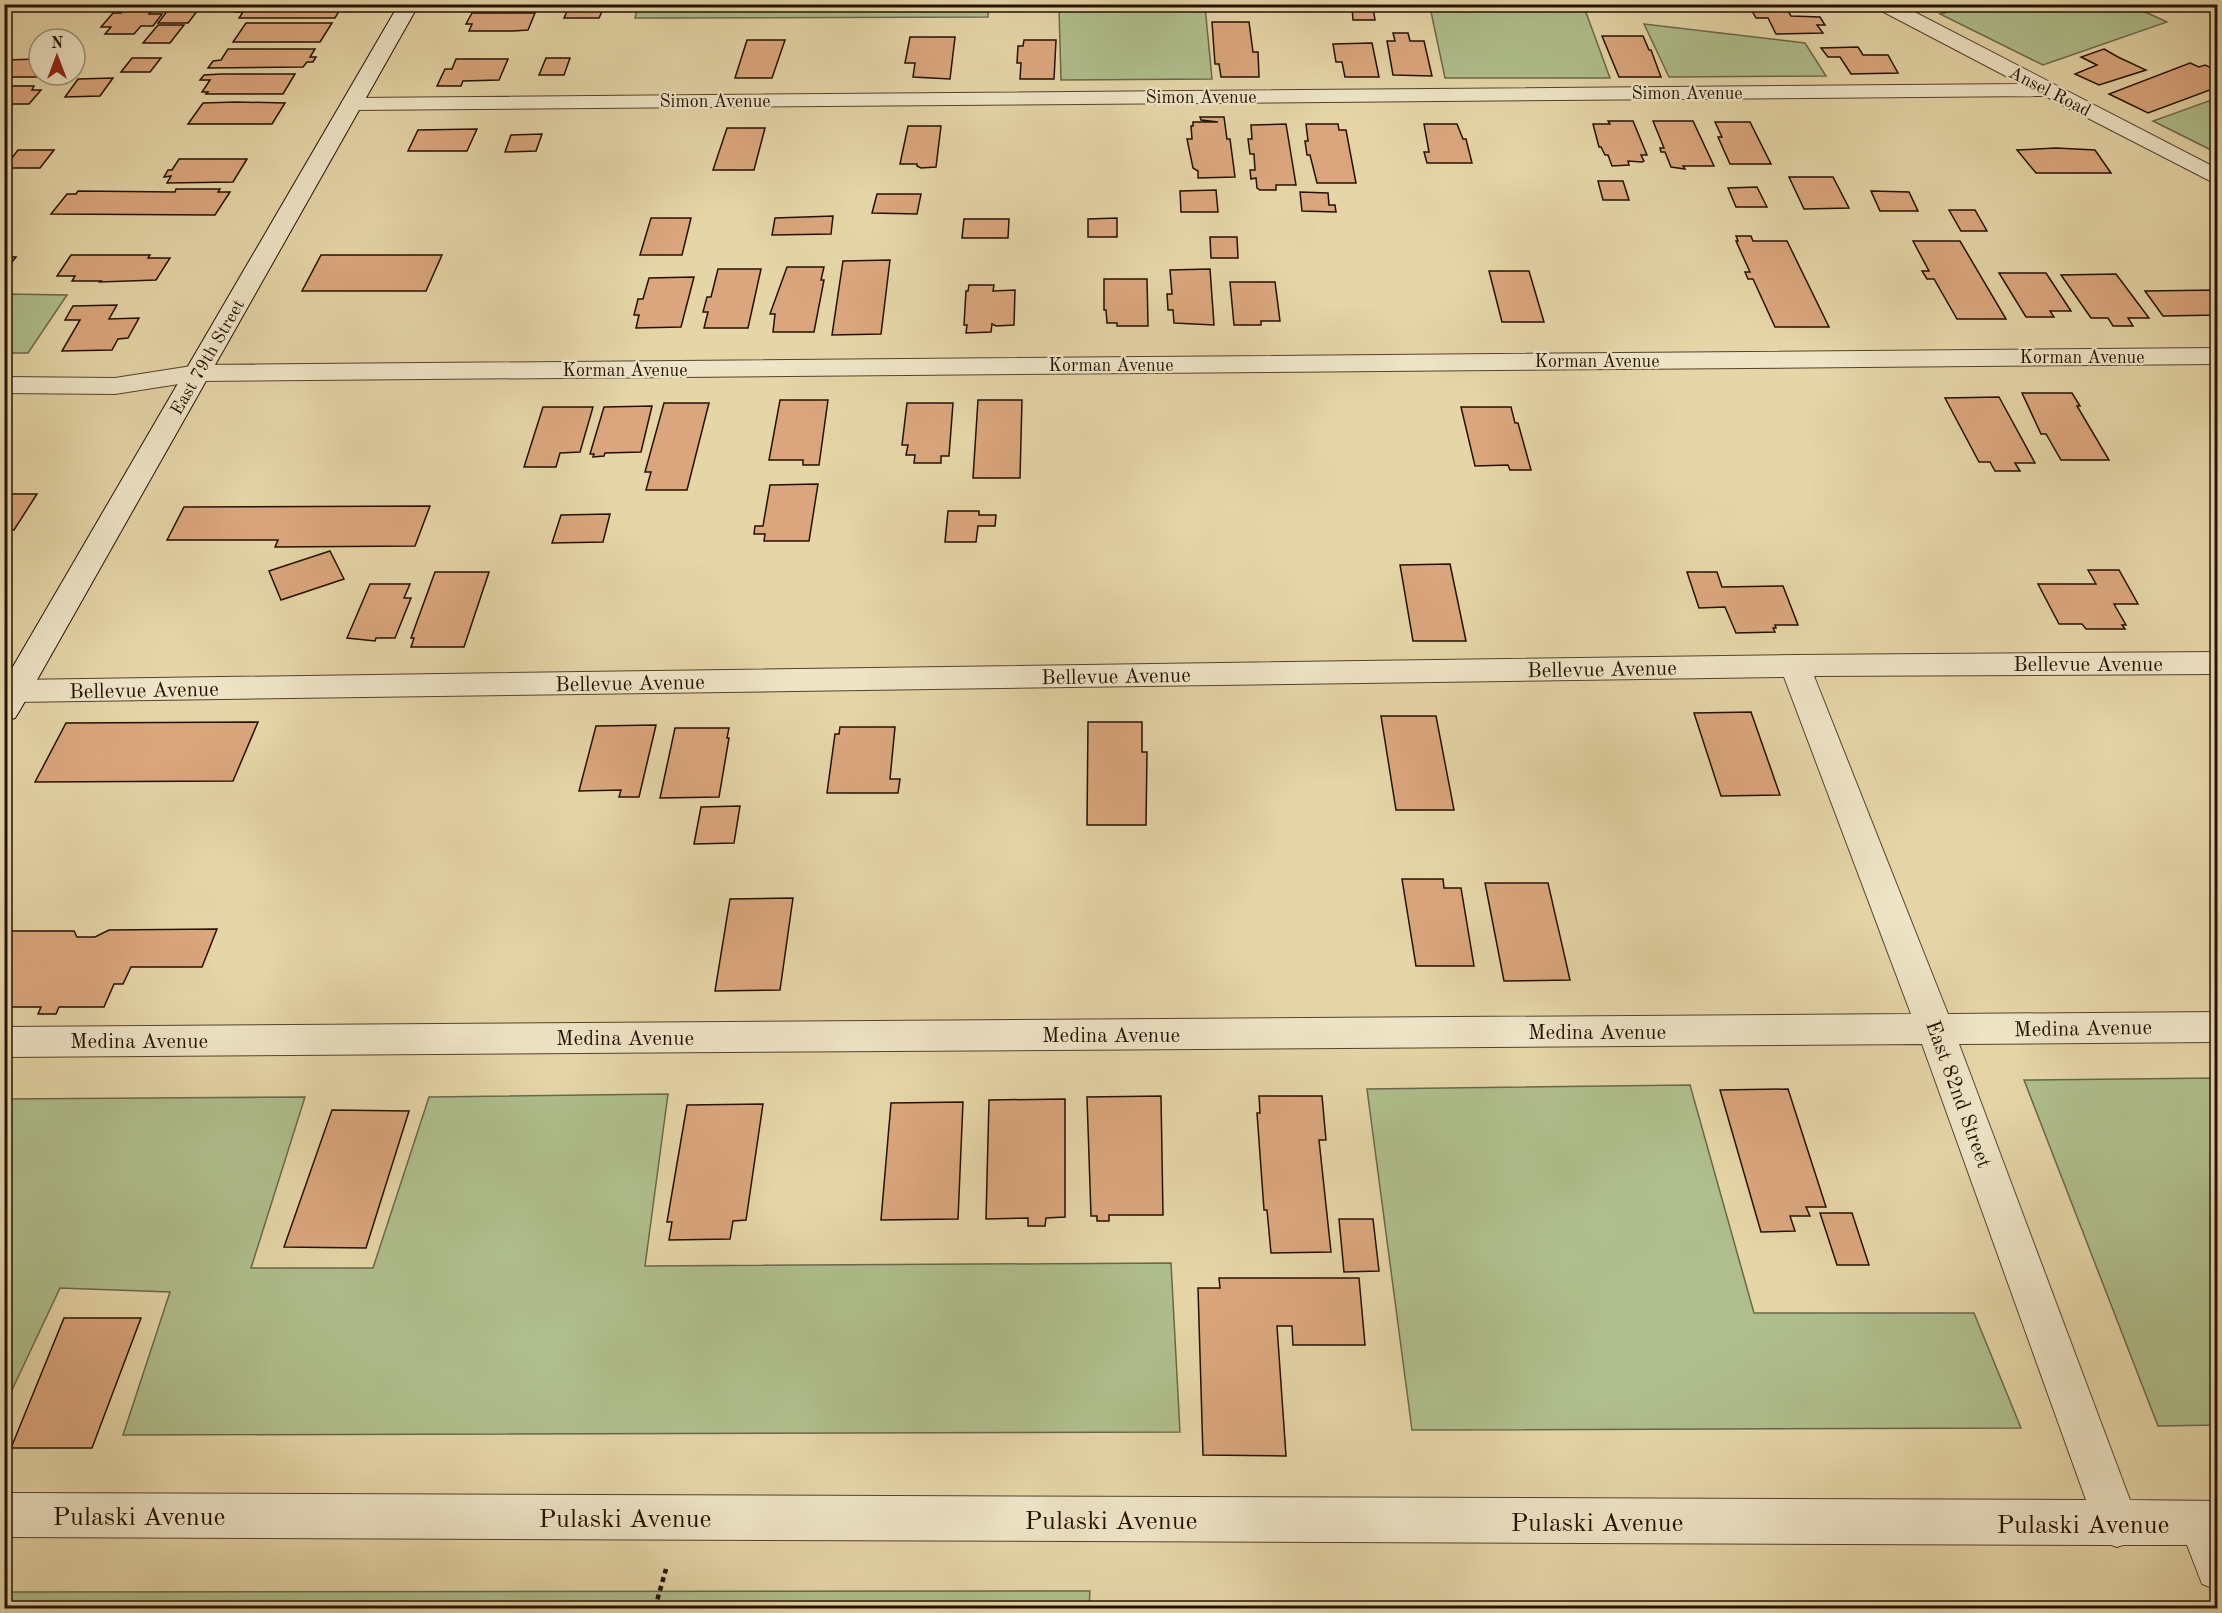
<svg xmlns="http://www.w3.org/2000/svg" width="2222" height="1613" font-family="'Old Standard TT',serif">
  <rect width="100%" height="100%" fill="#e5d5a7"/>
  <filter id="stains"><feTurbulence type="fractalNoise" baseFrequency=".00333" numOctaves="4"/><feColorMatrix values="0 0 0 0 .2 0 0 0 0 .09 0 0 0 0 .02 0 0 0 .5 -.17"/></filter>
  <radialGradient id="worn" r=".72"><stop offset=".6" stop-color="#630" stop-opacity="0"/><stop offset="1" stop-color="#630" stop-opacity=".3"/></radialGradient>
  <!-- green -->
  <path fill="#afbe8c" stroke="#6a6848" stroke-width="1.5" d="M638,5v-1l351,1 -1,12 -353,1z
    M2130,5l37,17 -124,43 -103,-51 34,-9z
    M1205,6l7,73 -151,1 -2,-72z
    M1430,7h154l26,71h-165z
    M1644,24l161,19 21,33 -157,1z
    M2217,98v55l-64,-32z
    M5,294l62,1 -39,58h-23z
    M2217,1078v347l-59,1 -134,-346z
    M1690,1085l64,228h220l47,115 -609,2 -45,-341z
    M668,1094l-23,172 526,-3 9,169 -1057,3 47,-143 -110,-4 -55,117v-306l300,-2 -54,171h122l56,-171z
    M1090,1591l-1,17h-1085l1,-16z"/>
  <!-- building -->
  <path fill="#dba67d" stroke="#241104" stroke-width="1.5" d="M248,4h95l-8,14h-96l4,-6h-7l4,-5h6z
    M1932,4h40l-28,8z
    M569,7h35l-5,11h-35z
    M1352,7l21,1 2,12h-22z
    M125,9h28l-4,5h13l-9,12h-12l-7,8h-29l6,-7h-10l12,-14h8z
    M1751,9h36l4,7 29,1 5,8h-8l6,8 -47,1 -8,-16h-12z
    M168,10h30l-10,13h-30z
    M472,13h63l-7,17 -15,1h-44l3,-7h-6z
    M1212,22h37l4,30h5l1,25h-38l-2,-13h-4z
    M246,23h86l-12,19h-87z
    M158,25h26l-14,18h-27z
    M1393,33h15l2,8h14l8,35 -39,-1 -6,-34h8z
    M1602,36h41l6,14h2l10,27h-42z
    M910,37h45l-5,42 -37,-2 2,-14h-10z
    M747,40h38l-13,38h-37z
    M1024,40h32l-2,39h-34l1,-16h-4l1,-17h5z
    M1372,43l7,34h-34l-3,-15h-6l-3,-18z
    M1858,47l5,8h25l10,18 -47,1 -11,-17h-12l-7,-9z
    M228,49h87l-5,8h6l-3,5h-6l-4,5 -95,1 5,-7 8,-1z
    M2104,49l14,8 28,13 -47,15 -24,-11 22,-9 -16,-8z
    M132,58h29l-11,14h-29z
    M546,58h24l-6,17h-25z
    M39,59v16h7l-2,2h-40v-17z
    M456,59h52l-9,21 -36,1 -2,5h-24l8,-17h7z
    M2190,63l9,4 6,-2 13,6v16l-70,26 -39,-19z
    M221,74h74l-12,20h-77l2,-2h-6l8,-12h-10l4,-5z
    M113,78l-13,18 -35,1 13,-18z
    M4,86h30l-2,4h9l-12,14h-25z
    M236,102l49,1 -13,21h-84l15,-21z
    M1200,117h24l3,22h3l5,38 -37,1v-7l-5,-3 -6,-29h5l-1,-13h2v-4h25l-17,-2z
    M1608,121h25l14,34h-6l3,6 -2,1 -14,-1 1,4 -17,1 -4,-11h-3l-4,-8h-2l-6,-23h17z
    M1653,121h40l21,45h-31l2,3 -14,-2 -6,-15h-4l-1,-4h4z
    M1715,122h35l21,42h-41l-12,-27h4z
    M1286,124l10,61h-20v5h-16l-3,-2 -1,-10 -5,1 -1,-9h5l-1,-16h-4l-2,-15h4l-1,-14z
    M1306,124h32l1,6h7l10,53h-39l-7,-28h-3l-2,-14h3z
    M1424,124h33l6,15h3l6,24h-45l-3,-11h5z
    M908,126h33l-5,41 -15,1 -4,-2v-2h-17z
    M727,128h38l-11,42h-41z
    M477,129l-10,22h-59l10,-21z
    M542,134l-6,17 -31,1 6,-17z
    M2056,148l39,2 16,23h-75l-19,-23z
    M18,150h36l-14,18h-36z
    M179,159h68l-14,23 -66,1 4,-7 -7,1 4,-7h4z
    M1789,177h44l16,31 -45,1z
    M1598,181h25l6,19h-26z
    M1757,187l10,20h-31l-8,-19z
    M176,189h44l-2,3h12l-15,23 -164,-1 16,-20h9l2,-3 97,1z
    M1216,190l2,22h-37l-1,-21z
    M1871,191l38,1 9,19h-38z
    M1300,192l28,1 1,12h6l1,7 -34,-1z
    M877,194h44l-4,20 -45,-1z
    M1949,210h26l12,21h-26z
    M833,216l-2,18 -59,1 3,-17z
    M651,218h40l-9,37h-42z
    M1117,218v19h-29v-18z
    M964,219h45l-1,19h-46z
    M1736,236h15l2,5h34l42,86h-54l-22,-48h-5l-3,-7h5l-14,-31h2z
    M1210,237h27l1,21h-27z
    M1913,241h47l46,78h-49l-23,-40h-7l-5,-8h7z
    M71,255h79l-2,3h22l-14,22 -56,2 1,-1h-29l3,-5h-18z
    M321,255h121l-16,36h-124z
    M4,257h12l-12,15z
    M890,260l-9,74 -49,1 11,-74z
    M787,267h37l-3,13h3l-10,52h-41l2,-18h-5z
    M718,269h43l-13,59h-44l4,-16h-5l4,-15h4z
    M1210,269l4,56 -40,-2 -1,-13h-5l-1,-16h5l-2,-24z
    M1489,271h40l15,51h-42z
    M1999,273h47l25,38h-21l4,6h-28z
    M2116,274l33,44h-21l5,8h-20l-5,-8h-17l-30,-43z
    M694,277l-13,50 -45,1 3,-13h-5l4,-16h5l6,-21z
    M1104,279h43l1,47h-31v-3h-10l-1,-13h-2z
    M1230,282h45l5,39h-19v4h-27z
    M969,285h25l-1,6 22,-1 -1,35 -18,1 -4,-2 -1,8 -25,1 1,-8h-3l2,-34h2z
    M2218,290v25l-55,1 -18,-25z
    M117,305l-8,14 30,-1 -11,20 -10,1 -6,11 -50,1 18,-31h-15l8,-14z
    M2022,393h50l8,13h-3l32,54h-48l-15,-26h-5z
    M1999,397l36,66h-20l5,8h-25l-5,-9h-11l-34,-64z
    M780,400h48l-9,65h-16v-5h-34z
    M978,400h44l-2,78h-47z
    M664,403h45l-22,87h-41l5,-18h-6z
    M907,403h46l-4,53h-8v7h-27l1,-8h-9l2,-10h-6z
    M652,406l-11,46 -36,1 -1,3 -11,1 1,-3h-4l14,-47z
    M543,407h50l-13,45 -20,1 -4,14h-32z
    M1461,407h50l4,16h3l13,47h-21l-2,-5 -33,1z
    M818,484l-9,57h-45l1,-7h-11l1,-8h8l7,-41z
    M4,494h33l-23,36h-10z
    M430,506l-15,40 -140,1 3,-7h-111l17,-33z
    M948,511h31v4h17l-1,11h-17l-2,16h-31z
    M610,514l-7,28 -51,1 9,-28z
    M330,551l14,28 -63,21 -12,-29z
    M1450,564l16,77h-53l-13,-76z
    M2088,570h31l19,34h-24l12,21h-4l3,4h-39l-4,-5h-23l-21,-40h58z
    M435,572h54l-25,75h-53l3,-9h-3z
    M1687,572h30l5,15 61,-1 15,39h-23l1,3h-3l2,4 -39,1 -11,-26 -26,1z
    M370,584h40l-6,14h7l-16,40h-19l-1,3 -28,-3z
    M1751,712l29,83 -59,1 -27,-83z
    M1381,716h55l18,94h-58z
    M258,722l-25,59 -198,1 31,-59z
    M1088,722h54v30h5l-1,73h-59z
    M656,725l-17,72h-20l2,-7 -42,1 17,-65z
    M840,727h55l-5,52h10l-2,14h-71l8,-59h4z
    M675,728h54l-2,10h2l-10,59 -59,1z
    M740,806l-6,37 -40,1 7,-37z
    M1402,879h41l1,9h17l13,78h-58z
    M1485,883h63l22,97 -66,1z
    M793,898l-13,92 -65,1 15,-92z
    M217,929l-15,38h-71l-8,17h-9l-10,23h-45l-3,7h-18l3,-7h-37v-76h70l3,6h18l14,-7z
    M1788,1089l38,118h-20l4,9h-20l5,15 -34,1 -41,-142z
    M1161,1096l2,119h-54v6h-12v-5h-6l-4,-119z
    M1259,1096h63l4,44h-7l12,112 -60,1 -4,-43h-3l-7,-97h3z
    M1065,1099v118l-19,1 -1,8h-17v-8l-42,1 3,-119z
    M963,1102l-5,117 -77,1 10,-117z
    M763,1104l-17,116 -13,1 -3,18 -61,1 3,-18h-5l20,-117z
    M332,1110l77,1 -43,137 -82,-1z
    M1820,1213h32l17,52h-32z
    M1339,1219h34l6,52 -35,1z
    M1219,1278h140l6,67h-72l-1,-19h-15l9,130 -83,-1 -5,-167h22z
    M64,1318h77l-49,130h-81z"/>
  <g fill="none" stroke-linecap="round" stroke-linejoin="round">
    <defs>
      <path id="street" d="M1873,4h26l319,165v16l-173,-89 -1693,14 -8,-1 -3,-5 3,-5 8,-1 1669,-14 -145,-76z
        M2218,348v16l-2020,17 -83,13 -111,-1v-16l111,1 83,-13z
        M2218,652v22l-404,2 134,338 270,-2v30l-259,2 171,456 88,1v89l-16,-6 -15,-39h-64l-6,2 -6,-2 -2107,-8v-44l2082,7 -164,-456 -1918,13v-30l1907,-13 -127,-337 -1769,25 -11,-3v-16l11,-3 1780,-25z"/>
      <path id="secondary" d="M399,4h20l-399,706 -5,8 -11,3v-39z"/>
    </defs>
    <!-- street casing -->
    <use href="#street" stroke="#54422d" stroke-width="2"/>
    <!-- secondary casing -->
    <use href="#secondary" stroke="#241104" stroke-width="2"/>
    <!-- path -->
    <path stroke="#241104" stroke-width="4.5" stroke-dasharray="5 4" stroke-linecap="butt" d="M655,1608l11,-39"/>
    <!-- street -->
    <use href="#street" fill="#eee4c6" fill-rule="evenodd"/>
    <!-- secondary -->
    <use href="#secondary" fill="#eee4c6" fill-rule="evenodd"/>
  </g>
  <g text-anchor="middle" stroke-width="4.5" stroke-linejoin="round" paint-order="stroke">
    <!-- far-street labels -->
    <g font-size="18" fill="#241104" stroke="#eee4c6">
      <text transform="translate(2050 91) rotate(27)" y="6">Ansel Road</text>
      <text x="1687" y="99">Simon Avenue</text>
      <text x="1201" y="103">Simon Avenue</text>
      <text x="715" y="107">Simon Avenue</text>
      <text transform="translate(207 357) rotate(-60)" y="6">East 79th Street</text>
      <text x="2082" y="363">Korman Avenue</text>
      <text x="1597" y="367">Korman Avenue</text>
      <text x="1111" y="371">Korman Avenue</text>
      <text x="625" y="376">Korman Avenue</text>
    </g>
    <!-- street labels -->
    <g font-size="21" fill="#241104" stroke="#eee4c6">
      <text x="2088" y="671">Bellevue Avenue</text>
      <text transform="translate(1602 669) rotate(-1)" y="7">Bellevue Avenue</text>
      <text transform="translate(1116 676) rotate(-1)" y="7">Bellevue Avenue</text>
      <text transform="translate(630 683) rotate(-1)" y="7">Bellevue Avenue</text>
      <text transform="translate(144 690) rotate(-1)" y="7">Bellevue Avenue</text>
      <text transform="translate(2083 1028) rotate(-1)" y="7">Medina Avenue</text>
      <text x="1597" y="1039">Medina Avenue</text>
      <text x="1111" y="1042">Medina Avenue</text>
      <text x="625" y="1045">Medina Avenue</text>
      <text x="139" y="1048">Medina Avenue</text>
      <text transform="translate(1959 1094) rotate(70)" y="7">East 82nd Street</text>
    </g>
    <!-- near-street labels -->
    <g font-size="26" fill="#241104" stroke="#eee4c6">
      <text x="139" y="1525">Pulaski Avenue</text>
      <text x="625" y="1527">Pulaski Avenue</text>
      <text x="1111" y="1529">Pulaski Avenue</text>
      <text x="1597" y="1531">Pulaski Avenue</text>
      <text x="2083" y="1533">Pulaski Avenue</text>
    </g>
  </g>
  <!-- margin -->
  <rect width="2222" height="1613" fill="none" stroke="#e5d5a7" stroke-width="24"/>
  <rect x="6" y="6" width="2210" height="1601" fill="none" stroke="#241104" stroke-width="3"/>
  <rect x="12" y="12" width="2198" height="1589" fill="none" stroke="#241104" stroke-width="1.5"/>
  <!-- north arrow -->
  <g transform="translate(57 57)"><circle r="28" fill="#eee4c6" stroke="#9d9078" stroke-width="1.5"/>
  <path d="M0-4.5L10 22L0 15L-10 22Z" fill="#8f2418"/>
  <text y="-9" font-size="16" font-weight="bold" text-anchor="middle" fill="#241104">N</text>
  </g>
  <rect width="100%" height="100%" filter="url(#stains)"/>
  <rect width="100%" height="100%" fill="url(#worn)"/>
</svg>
